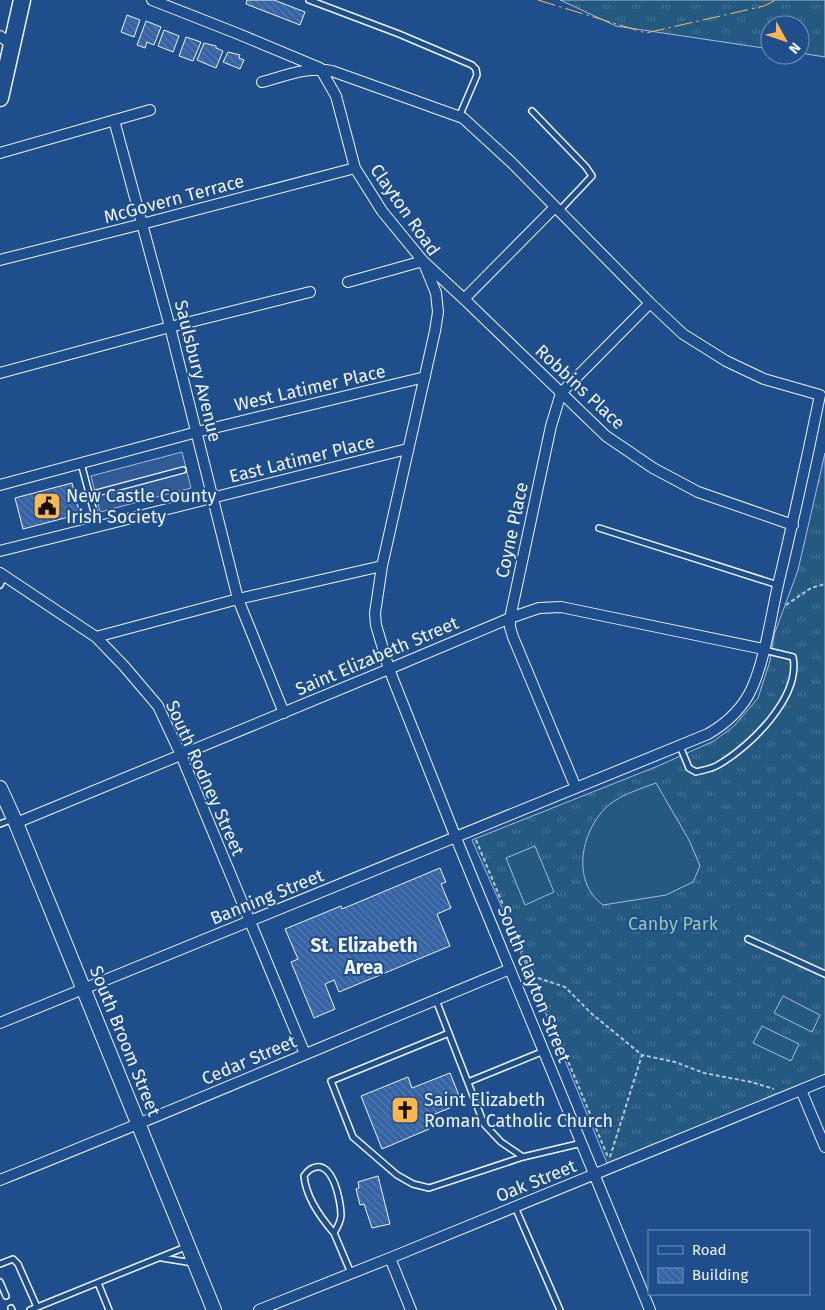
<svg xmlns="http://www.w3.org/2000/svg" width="825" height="1310" font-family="'Fira Sans',sans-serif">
  <defs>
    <pattern id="grass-tufts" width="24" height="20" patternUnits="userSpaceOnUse" patternTransform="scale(1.25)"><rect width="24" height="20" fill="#245a82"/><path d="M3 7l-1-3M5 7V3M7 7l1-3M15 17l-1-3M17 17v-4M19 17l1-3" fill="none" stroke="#447295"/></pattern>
    <pattern id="building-back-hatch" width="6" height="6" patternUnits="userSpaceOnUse" patternTransform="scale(1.25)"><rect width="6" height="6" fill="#3563a3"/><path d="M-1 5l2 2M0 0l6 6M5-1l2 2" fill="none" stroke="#537ab1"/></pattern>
  </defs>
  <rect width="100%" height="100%" fill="#1f4e8c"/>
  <!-- grass -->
  <path fill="url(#grass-tufts)" stroke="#a8bbd7" d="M560,0h265v57l-25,-4v-28h-30v24l-154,-23z
    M825,453v622l-218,88 -100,-244 -35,-79 186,-74 56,-25 20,-15 24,-28 12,-37 4,-26 24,-65z"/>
  <!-- garden -->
  <path fill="#245a82" stroke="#a8bbd7" d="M656,783l33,57 11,26 -7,16 -27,13 -63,10c-33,-24 -22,-77 7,-101 13,-10 30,-15 46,-21z
    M535,846l19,46 -29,13 -19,-47z
    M783,996l37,19 -8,17 -38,-19z
    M762,1026l37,18 -8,17 -38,-18z"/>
  <!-- parking -->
  <path fill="#305b95" stroke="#a8bbd7" d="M182,452l9,36 -91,24 -9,-36z"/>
  <!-- building -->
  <path fill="url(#building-back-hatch)" stroke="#f2f6ff" d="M247,0h27l31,12 -5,13 -54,-21z
    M127,15l13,5 -6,17 -13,-5z
    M146,21l15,6 -7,18 -7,-3 -2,6 -8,-3z
    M164,30l15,6 -6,16 -15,-6z
    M186,37l15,5 -8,19 -14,-5z
    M204,43l12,3v2l7,3 -7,17 -19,-8z
    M228,52l12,3 -1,3 5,2 -4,9 -17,-7z
    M72,483l8,31 -57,15 -8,-31z
    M440,868l6,14 -5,2 10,24 -14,6 13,32 -111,46 -5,-12 -9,4 10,25 -21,9 -23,-56 7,-3 -13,-30 56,-23 1,3z
    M450,1073l12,30 -37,15 4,11 -47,20 -21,-53 47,-19 4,11z
    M378,1176l12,48 -18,4 -8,-24 -4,1 -4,-16 3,-1 -1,-6z"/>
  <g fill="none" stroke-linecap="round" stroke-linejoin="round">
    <defs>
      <path id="service" d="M309,0l90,34 73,31 4,4 1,6 -18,42
        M532,111l54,56 6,9 -33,35
        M81,463l17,64
        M89,495l94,-25
        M599,528l179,57
        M0,585l4,-9
        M680,746l9,22 7,4c7,-2 16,-3 22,-7 32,-18 83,-68 75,-108l-29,-7
        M0,824l13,-5
        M748,939l77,35
        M436,1000l48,124 17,18 22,15
        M449,1033l-118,48 22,56 44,38 16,9 16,4 94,-31 59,-14
        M468,1082l76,-31
        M515,1207l45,103
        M334,1233c-14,-16 -28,-36 -30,-57 2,-3 6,-7 9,-8 20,-9 28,34 28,47 0,5 -4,13 -7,18l17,40
        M162,1258l31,5
        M0,1264l13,-5 5,5 19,43
        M0,1282l6,14
        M98,1283l11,27
        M11,1308l1,2
        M30,1310l158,-64"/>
      <path id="minor" d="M152,0l84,33 84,35 16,28 19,72 27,43 41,50 13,32 2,19 -3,19 -53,235 -7,47 1,12 13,44 67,169 194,472
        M0,36l11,8
        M114,120l56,207 68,272 46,114
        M0,153l150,-43
        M0,260l142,-36 213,-56
        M348,282l75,-21 41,38 142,137 47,32 45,24 95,33
        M464,299l91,-92
        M0,373l170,-46 140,-35
        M0,485l197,-53 228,-55
        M0,551l407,-102
        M0,573l96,64 28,29 34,40 23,49 124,299
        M96,637l142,-38 144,-33
        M576,788l-63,-151 -3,-10v-9l41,-192 10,-33 89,-90
        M16,823l373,-154 121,-51 29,-10 22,-1 202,42
        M0,1023c236,-96 472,-192 708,-289 19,-11 35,-26 44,-46 13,-29 19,-72 26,-103 15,-63 29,-126 42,-190l-56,-16 -38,-18 -43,-27 -33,-31 -139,-141 -48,-44 -131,-47c-24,-5 -47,5 -70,11
        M801,1090l24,57
        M0,1180c171,-68 340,-141 510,-211
        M390,1258l21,52
        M259,1310l131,-52 435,-178"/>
      <path id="tertiary" d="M0,788l16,35 198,487"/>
      <path id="primary" d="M0,98l22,-98"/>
    </defs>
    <!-- service casing -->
    <use href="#service" stroke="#f2f6ff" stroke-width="8"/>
    <!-- minor casing -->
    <use href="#minor" stroke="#f2f6ff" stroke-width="12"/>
    <!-- tertiary casing -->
    <use href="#tertiary" stroke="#f2f6ff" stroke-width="16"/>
    <!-- primary casing -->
    <use href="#primary" stroke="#f2f6ff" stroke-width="19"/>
    <!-- path -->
    <path stroke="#b3c4dc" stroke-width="2" stroke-dasharray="4 2.5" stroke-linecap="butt" d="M786,605l25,-17 14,-4
      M476,840l132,317
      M525,980l13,-2 27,9 27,27 50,41 33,7 29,11 47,9 23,7
      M610,1157l32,-102"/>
    <!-- service -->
    <use href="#service" stroke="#1f4e8c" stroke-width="5"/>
    <!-- minor -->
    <use href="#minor" stroke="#1f4e8c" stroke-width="10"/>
    <!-- tertiary -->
    <use href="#tertiary" stroke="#1f4e8c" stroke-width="14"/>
    <!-- primary -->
    <use href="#primary" stroke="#1f4e8c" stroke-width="16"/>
    <!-- power -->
    <path stroke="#ffb74d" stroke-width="1" stroke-dasharray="18 4 2.5 4" stroke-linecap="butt" d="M538,0l108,33 118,-27 12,-6"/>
  </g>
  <!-- icons -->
  <defs>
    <symbol id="civic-square" viewBox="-11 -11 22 22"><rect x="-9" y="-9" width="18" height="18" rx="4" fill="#ffb74d" stroke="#1f4e8c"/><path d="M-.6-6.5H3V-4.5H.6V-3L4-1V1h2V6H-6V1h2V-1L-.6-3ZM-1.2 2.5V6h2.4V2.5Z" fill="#111"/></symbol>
    <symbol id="church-square" viewBox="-11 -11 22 22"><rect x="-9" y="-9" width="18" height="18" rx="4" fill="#ffb74d" stroke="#1f4e8c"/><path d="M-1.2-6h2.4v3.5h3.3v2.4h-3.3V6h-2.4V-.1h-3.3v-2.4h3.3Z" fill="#111"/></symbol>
  </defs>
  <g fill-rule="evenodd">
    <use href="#civic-square" x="31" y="490" width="32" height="32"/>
    <use href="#church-square" x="389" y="1094" width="32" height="32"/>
  </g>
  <g text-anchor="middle" stroke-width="4" stroke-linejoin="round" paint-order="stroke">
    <!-- street labels -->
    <g font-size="18" fill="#f2f6ff" stroke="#1f4e8c">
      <text transform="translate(174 199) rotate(-15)" y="6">McGovern Terrace</text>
      <text transform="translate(405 210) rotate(55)" y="6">Clayton Road</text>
      <text transform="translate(198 371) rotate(76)" y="6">Saulsbury Avenue</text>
      <text transform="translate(580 387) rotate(43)" y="6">Robbins Place</text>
      <text transform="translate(310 388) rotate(-13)" y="6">West Latimer Place</text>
      <text transform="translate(302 459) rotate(-14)" y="6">East Latimer Place</text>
      <text transform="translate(512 530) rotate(-78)" y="6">Coyne Place</text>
      <text transform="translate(377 656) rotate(-23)" y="6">Saint Elizabeth Street</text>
      <text transform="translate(205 778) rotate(66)" y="6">South Rodney Street</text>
      <text transform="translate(267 897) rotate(-22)" y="6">Banning Street</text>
      <text transform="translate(534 984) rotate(68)" y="6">South Clayton Street</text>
      <text transform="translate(125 1041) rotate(68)" y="6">South Broom Street</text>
      <text transform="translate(249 1060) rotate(-23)" y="6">Cedar Street</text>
      <text transform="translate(536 1181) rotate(-22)" y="6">Oak Street</text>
    </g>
    <!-- poi labels -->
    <g font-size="18" fill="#f2f6ff" stroke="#1f4e8c" text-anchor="start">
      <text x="66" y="502">New Castle County<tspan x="66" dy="21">Irish Society</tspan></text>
      <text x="424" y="1106">Saint Elizabeth<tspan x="424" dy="21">Roman Catholic Church</tspan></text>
    </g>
    <!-- park labels -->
    <g font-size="18" fill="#97c8a6" stroke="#1f4e8c">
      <text x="673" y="930">Canby Park</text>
    </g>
    <!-- neighbourhood labels -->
    <g font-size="19" font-weight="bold" fill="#f2f6ff" stroke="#1f4e8c">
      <text x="364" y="952">St. Elizabeth<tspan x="364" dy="22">Area</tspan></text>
    </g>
  </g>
  <!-- legend -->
  <rect x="648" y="1230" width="162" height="65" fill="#1f4e8c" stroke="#7391ba"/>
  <rect x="658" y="1246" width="25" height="8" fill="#1f4e8c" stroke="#7391ba"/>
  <text x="692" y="1255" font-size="15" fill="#f2f6ff">Road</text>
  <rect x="658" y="1268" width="25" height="15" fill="url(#building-back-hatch)" stroke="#7391ba"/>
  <text x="692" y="1280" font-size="15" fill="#f2f6ff">Building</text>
  <!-- north arrow -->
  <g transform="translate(785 40) rotate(130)"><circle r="24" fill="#1f4e8c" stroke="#7391ba"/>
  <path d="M0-4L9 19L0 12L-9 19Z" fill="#ffb74d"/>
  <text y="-8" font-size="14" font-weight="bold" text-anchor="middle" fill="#f2f6ff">N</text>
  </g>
</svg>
